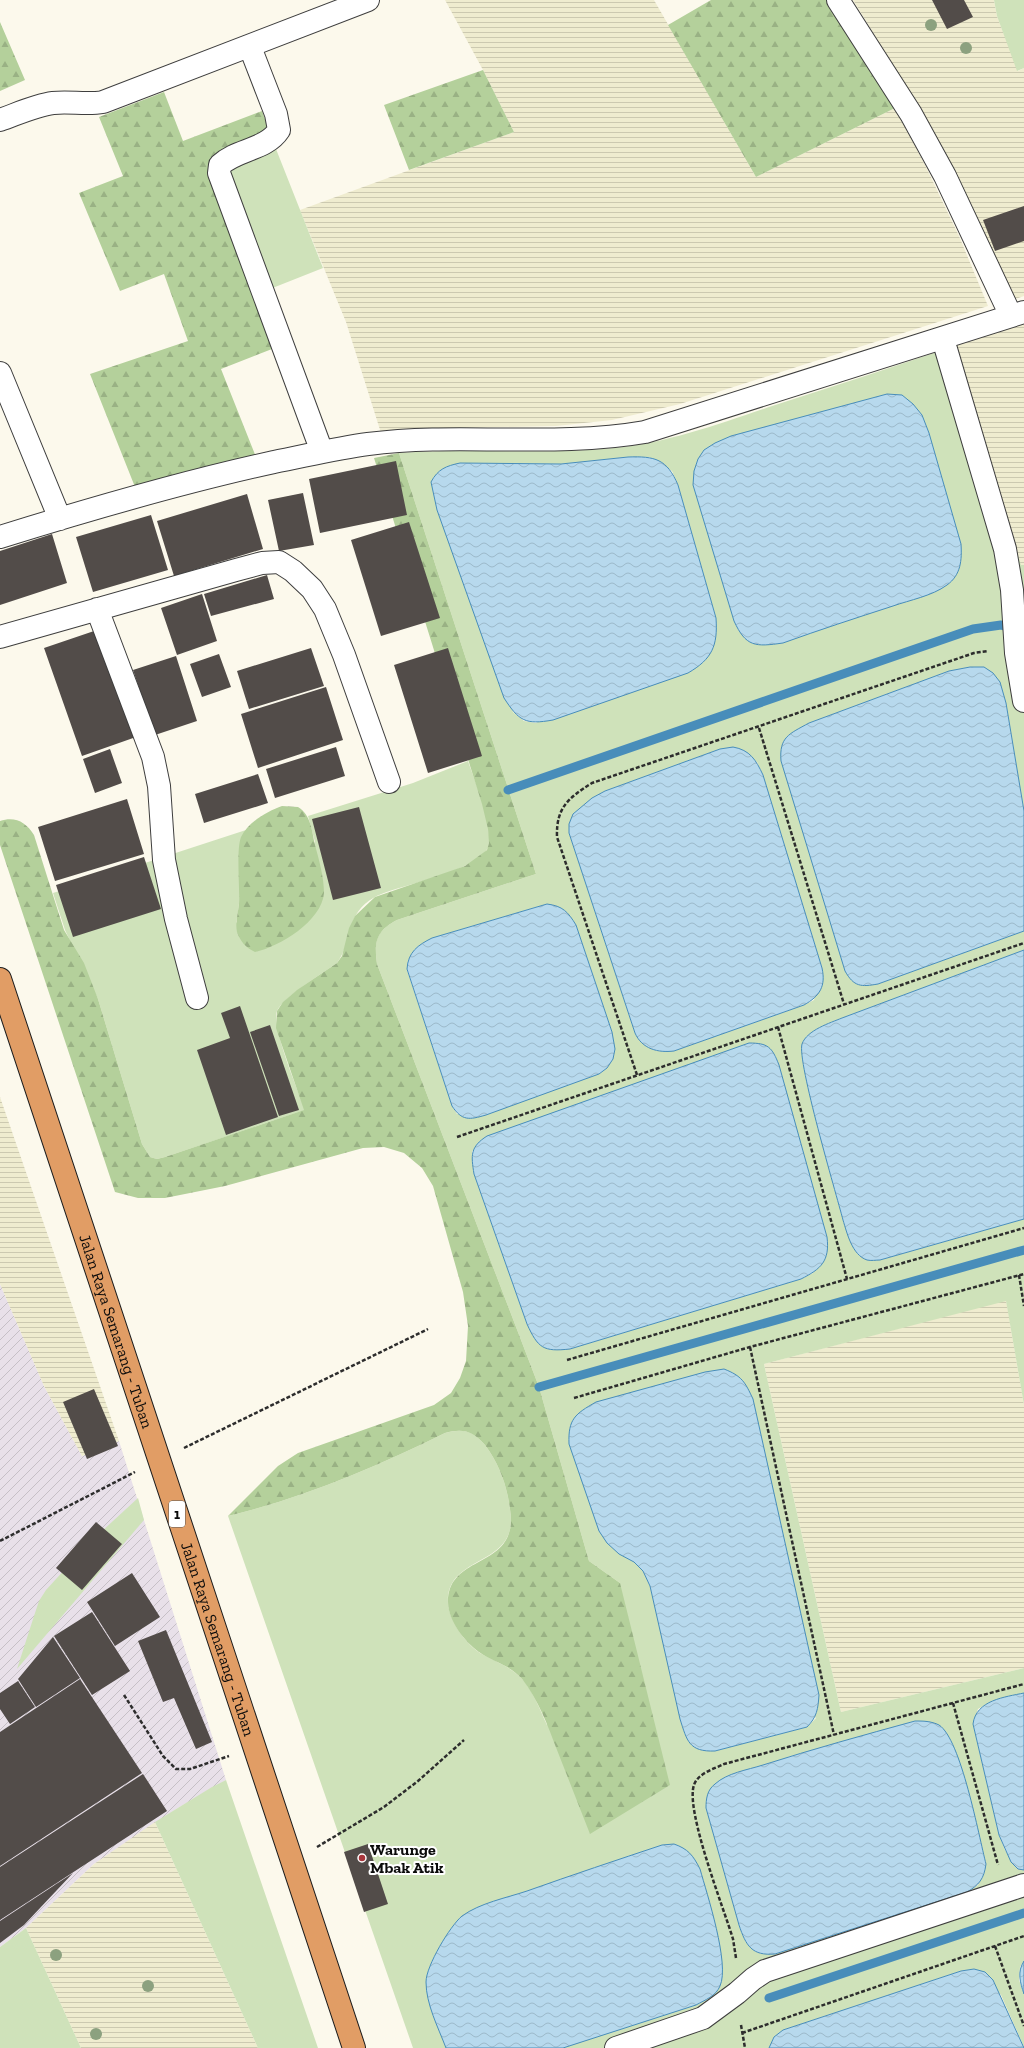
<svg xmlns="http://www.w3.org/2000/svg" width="1024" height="2048" font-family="'Zilla Slab',serif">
  <defs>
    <pattern id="industrial-furrows" width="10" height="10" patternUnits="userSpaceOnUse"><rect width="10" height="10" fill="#e8e0e9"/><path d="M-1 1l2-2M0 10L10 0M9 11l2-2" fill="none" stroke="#c6bfc6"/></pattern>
    <pattern id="farmland-rules" width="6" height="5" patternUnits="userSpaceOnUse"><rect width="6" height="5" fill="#efeccf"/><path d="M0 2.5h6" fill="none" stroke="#ccc9b0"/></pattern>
    <pattern id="forest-firs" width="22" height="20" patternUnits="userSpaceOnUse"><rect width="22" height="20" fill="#b4d09b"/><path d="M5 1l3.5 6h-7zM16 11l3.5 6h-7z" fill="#99b184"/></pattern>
    <pattern id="water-waves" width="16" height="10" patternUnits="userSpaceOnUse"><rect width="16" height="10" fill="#b7d9ed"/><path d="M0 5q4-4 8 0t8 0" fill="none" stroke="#9cb9ca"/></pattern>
  </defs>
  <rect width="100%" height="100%" fill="#fcf9ec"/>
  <!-- industrial -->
  <path fill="url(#industrial-furrows)" d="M0,1284l44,102 38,70 37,-15 107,339 -48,28 -84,56 -68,64 -26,19z"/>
  <!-- farmland -->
  <path fill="url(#farmland-rules)" d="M445,0h209l102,177 139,-69 31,59 33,69 29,70 -308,98 -68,16 -56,6 -109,2 -66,5 -35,-111 -46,-112 214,-78 -31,-62z
    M853,0h141l3,16 21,55 6,-3v228l-12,4 -101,-206z
    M1024,324v241l-3,1 -66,-220z
    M0,1097l119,344 -37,15 -38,-70 -44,-102z
    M1006,1300l18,105v263l-183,44 -77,-348z
    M155,1822l103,226h-177l-55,-120 68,-64z"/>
  <!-- grass -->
  <path fill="#cfe2ba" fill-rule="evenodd" d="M994,0h30v68l-7,3 -20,-55z
    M276,149l47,119 -53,21 -47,-119z
    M955,346l66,219h3v246l-18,-108 -6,-20 -30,-16 -21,4 -140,52 69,261 146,-53v19l-182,68c-12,5 -34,12 -39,26 -3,8 1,21 2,29l38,147 24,39 13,1 144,-41v186l-18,-104 -242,63 77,348 183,-44v25l-35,10 -11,6 -5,15 26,111 6,15 13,19 6,1v91l-4,6 -1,13 5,14v53l-23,-52 -27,-26 -13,2 -178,59 -9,7 -5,11h-356l-185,-532c75,-18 148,-49 217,-83 19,-5 28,-2 40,12 12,16 19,33 23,52 2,12 5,25 1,36 -11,32 -63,28 -61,70 1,18 17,40 32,50 15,9 28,12 41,25 12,12 19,32 26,47l73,-142 -31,-22 -50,-174 -162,-423c-3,-23 -1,-33 20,-44l139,-46 -137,-421c72,-5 143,2 215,-5 52,-5 105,-24 155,-41 62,-20 124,-40 186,-61zM628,457h21l23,14 6,14 38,133 -180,105 -12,-2 -11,-9 -53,-249 101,1zM720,749l37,13 6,13 59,193 -8,32 -10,5 -130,46c-16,2 -31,-2 -39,-18l-66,-200 23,-35 13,-7zM547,904l29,21 36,107 1,27 -6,9 -8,6 -142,40 -5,-8 -45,-136 1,-10 24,-22zM775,1055l52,182 -14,36 -12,6 -231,70 -43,-25 -53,-150 -2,-23zM634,1562l182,156 -9,9 -92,24 -29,-16 -36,-149 -7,-15zM915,1721h13l30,40 11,34 17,69 -8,21 -11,7 -192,62c-23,2 -29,-8 -36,-29l-33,-117 82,-51z
    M468,761c7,21 23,59 21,82 -1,27 -92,42 -114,54 -31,17 -22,45 -38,66 -14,10 -54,34 -60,48 -6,15 21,80 28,99l-140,47 -8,2 -7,-2 -8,-13 -44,-145 -33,-69 -12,-37 193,-63c-10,17 -6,33 -6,52 0,14 -1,27 -4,41l79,-81 -7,-26 105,-33z
    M138,1498l6,22 -127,149 17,-53 5,-15 7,-11 42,-46z
    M226,1780l92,268h-60l-103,-226 57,-35z
    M26,1928l55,120h-81v-101z"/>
  <!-- forest -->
  <path fill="url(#forest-firs)" d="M711,0h115l69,108 -139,69 -88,-152z
    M0,22l25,58 -25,11z
    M483,70l31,62 -105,38 -25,-65z
    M164,92l19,49 79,-30 14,38 -53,22 67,171 -69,27 35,88 -121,30 -45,-113 98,-33 -24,-67 -44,17 -41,-98 44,-17 -24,-59z
    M399,453l137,421 -139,46c-21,11 -23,22 -20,44l162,423 50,174 31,22 50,202 -80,49c-11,-28 -22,-56 -33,-84 -9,-24 -19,-51 -35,-71 -12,-14 -29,-17 -43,-27 -14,-10 -31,-31 -31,-50 0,-42 51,-36 61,-69 4,-11 1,-24 -1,-36 -4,-19 -11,-36 -23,-52 -12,-14 -22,-17 -40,-12 -69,34 -142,65 -217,83l50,-50 20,-13 136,-48 17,-12 9,-15 6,-17 2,-35 -5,-34 -30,-106 -11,-18 -18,-15 -20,-6 -21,1 -138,38 -60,12h-27l-23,-6 -115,-347v-24c15,-5 26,1 34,14l30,95 20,33 14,36 44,145 8,13 7,2 8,-2 139,-47 -28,-82 1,-17 6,-9 14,-12 40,-27 5,-7 7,-28 6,-12 20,-19 90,-31 22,-16 2,-7 -1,-14 -6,-25 -108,-346z
    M282,806l16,1c13,8 14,24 17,38 4,15 9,32 9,48 -2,28 -45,54 -69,59 -9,-4 -15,-11 -18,-20 -2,-9 1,-19 2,-28 1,-17 -3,-54 2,-67 7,-15 27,-26 41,-31z"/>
  <!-- water -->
  <path fill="url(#water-waves)" stroke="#488dba" d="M887,394l15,1 11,9 9,11 7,18 32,111c1,16 0,31 -14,41 -15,11 -37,15 -54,21 -37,12 -74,24 -110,37 -28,4 -37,4 -49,-22l-41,-136 1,-14 4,-12 6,-9 11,-7 16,-7z
    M628,457c27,-1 39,2 50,28l38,133c2,28 -4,41 -28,55l-135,47c-28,5 -34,1 -49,-22l-67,-188 -6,-28c7,-13 15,-16 29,-19l101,1z
    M970,667h14l9,6 7,9 6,21 18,108v120l-146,53c-17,3 -24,3 -33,-13l-64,-210c-2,-24 8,-27 28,-38l140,-52z
    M733,747c17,3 23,13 30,28l59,193c4,18 -2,28 -18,37l-130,46c-16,2 -32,-2 -39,-18l-66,-200v-9l4,-10 19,-16 13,-7 115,-42z
    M547,904c16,2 21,8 29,21l36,107 3,17 -2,10 -6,9 -8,6 -113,41c-17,5 -24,6 -34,-9l-45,-137c1,-17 11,-24 25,-31z
    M1024,950v269l-144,41c-4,0 -9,1 -13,0 -15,-5 -20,-27 -24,-40 -7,-27 -46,-158 -41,-176 5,-14 28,-21 40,-26z
    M749,1043c19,0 23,4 30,22l48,172c3,24 -6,32 -26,42l-231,70c-27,3 -32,-1 -43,-25l-53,-150c-3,-19 -4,-27 13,-38z
    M724,1369c18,7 21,13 29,30l66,296c-1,14 -2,22 -12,32l-92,24c-26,1 -28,-10 -35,-32l-30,-133 -7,-15 -9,-9 -15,-8 -12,-11 -8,-12 -30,-87c-1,-25 6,-30 27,-42l109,-30z
    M1024,1693v177l-6,-1 -7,-7 -12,-27 -26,-111c3,-24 32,-27 51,-31z
    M915,1721c8,0 16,0 24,4 22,14 40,112 47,139 -2,15 -7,21 -19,28l-192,62c-23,2 -29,-8 -36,-29l-33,-117c0,-9 1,-18 9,-24 12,-11 32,-14 48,-19 50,-16 101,-30 152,-44z
    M674,1844c14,5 19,11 26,25 7,25 30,95 20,117 -4,10 -15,14 -24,19l-133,43h-117c-8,-21 -20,-44 -20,-66 0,-16 24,-56 36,-66 18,-13 44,-18 65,-25 45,-16 90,-31 135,-46z
    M1024,1961v33c-4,-12 -7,-22 0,-33z
    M974,1969l11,3 8,8 31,68h-255l5,-11 9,-7 178,-59z"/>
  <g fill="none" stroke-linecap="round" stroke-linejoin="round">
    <!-- stream -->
    <path stroke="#488dba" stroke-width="9" d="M508,790l465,-161 28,-4 13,4
      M539,1387l485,-137
      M769,1998l255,-85"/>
  </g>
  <!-- building -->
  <path fill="#524c49" d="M932,0h32l9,17 -26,12z
    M1024,206v35l-29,10 -12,-31z
    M396,461l11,54 -87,18 -11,-54z
    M303,493l11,52 -35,6 -11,-51z
    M247,494l16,55 -89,27 -17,-55z
    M151,515l17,55 -75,22 -17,-55z
    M409,522l31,96 -59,18 -30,-96z
    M52,534l15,49 -67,22v-54z
    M267,575l7,24 -63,17 -7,-22z
    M202,594l15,47 -40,14 -16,-47z
    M97,630l39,107 -54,19 -38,-108z
    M311,648l13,38 -75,23 -12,-38z
    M448,648l34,108 -54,17 -34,-108z
    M219,654l12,33 -29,10 -12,-33z
    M176,656l21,65 -42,14 -22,-65z
    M326,687l17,53 -85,28 -17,-54z
    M336,747l9,29 -70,22 -9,-29z
    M110,749l12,34 -27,10 -12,-34z
    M258,774l10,29 -64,20 -9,-29z
    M127,799l17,55 -89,27 -17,-54z
    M359,807l22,81 -48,12 -21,-81z
    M144,857l17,52 -88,28 -17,-52z
    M240,1006l38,111 -52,18 -29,-85 33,-12 -9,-25z
    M270,1025l29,85 -20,6 -29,-84z
    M94,1389l24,57 -31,13 -24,-57z
    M96,1522l26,22 -40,46 -26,-22z
    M132,1573l28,44 -45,29 -28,-44z
    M92,1612l38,59 -38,24 -38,-59z
    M166,1630l46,112 -16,7 -22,-51 -11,4 -25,-61z
    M53,1637l27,41 -44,29 -18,-28z
    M80,1679l62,94 -142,93v-134z
    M18,1681l17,26 -25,17 -10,-15v-16z
    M143,1774l24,37 -167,109v-53z
    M368,1844l20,60 -24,8 -20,-60z
    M73,1873l-49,52 -24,18v-22z"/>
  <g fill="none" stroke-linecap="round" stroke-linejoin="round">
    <defs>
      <path id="minor" d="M838,0l73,114 34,62 66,140
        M250,47l26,67 3,16c-13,20 -42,19 -59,35l-1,8 103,279
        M0,120c17,-6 36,-15 53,-17 17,-2 33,2 50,-1l265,-102
        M943,339l62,210 7,41 4,63 8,48
        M0,373l60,146
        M0,537c90,-28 182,-55 274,-75 31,-6 63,-14 94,-18 92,-12 185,4 277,-12l379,-120
        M97,609l56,148 6,29 5,74 12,59 21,79
        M0,637l236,-67 26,-7 17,-1 14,9 19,18 13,20 19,46 45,127
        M616,2048l87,-30 34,-25 16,-14 12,-8 259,-86"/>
      <g id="highway">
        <path id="s1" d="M0,979l354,1069"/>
      </g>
    </defs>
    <!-- minor casing -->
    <use href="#minor" stroke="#3e3e3e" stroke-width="24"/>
    <!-- highway casing -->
    <use href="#highway" stroke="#1c1c1c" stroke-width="24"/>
    <!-- path -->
    <path stroke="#2d2d2d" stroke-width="2.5" stroke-dasharray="4 2" stroke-linecap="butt" d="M759,728l85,276
      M778,1027l69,252
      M637,1075l-80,-238c-1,-29 11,-39 35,-54l382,-130 14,-2
      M457,1137l567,-194
      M1019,1275l5,31
      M750,1347l84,388
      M567,1360l457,-132
      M574,1398l176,-51 274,-73
      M184,1448l244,-119
      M0,1541l135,-69
      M124,1695l39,61 13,13h14l39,-13
      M953,1703l45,162
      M317,1847l67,-40 34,-26 46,-41
      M995,1946l29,80
      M736,1958l-3,-19c-9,-30 -48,-129 -39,-154 4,-12 20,-16 30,-21l300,-80
      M741,2025l4,23
      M742,2033l282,-97"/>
    <!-- minor -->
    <use href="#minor" stroke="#fff" stroke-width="22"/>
    <!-- highway -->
    <use href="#highway" stroke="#e19d65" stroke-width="22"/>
  </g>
  <!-- trees -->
  <g fill="#8ca17f">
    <circle cx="931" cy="25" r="6"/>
    <circle cx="966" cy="48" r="6"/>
    <circle cx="56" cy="1955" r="6"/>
    <circle cx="148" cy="1986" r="6"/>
    <circle cx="96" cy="2034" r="6"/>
  </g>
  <!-- markers -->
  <circle fill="#a8363c" stroke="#fff" stroke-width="1.5" cx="362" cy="1858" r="4"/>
  <g text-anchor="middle" stroke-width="4" stroke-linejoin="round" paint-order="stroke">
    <!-- shield labels -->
    <rect fill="#fff" stroke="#545454" stroke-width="1" x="169" y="1501" width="16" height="26" rx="3"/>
    <g font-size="15" font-weight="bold" fill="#0b0b0b">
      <text x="177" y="1519">1</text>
    </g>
    <!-- street labels -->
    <g font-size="16" fill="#0b0b0b" stroke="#fff">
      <text dy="6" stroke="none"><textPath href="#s1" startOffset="371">Jalan Raya Semarang - Tuban</textPath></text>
      <text dy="6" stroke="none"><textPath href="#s1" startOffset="695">Jalan Raya Semarang - Tuban</textPath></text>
    </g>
    <!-- poi labels -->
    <g font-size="16" font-weight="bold" fill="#0b0b0b" stroke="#fff" text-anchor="start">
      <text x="370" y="1855">Warunge<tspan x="370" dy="18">Mbak Atik</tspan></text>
    </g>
  </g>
</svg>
